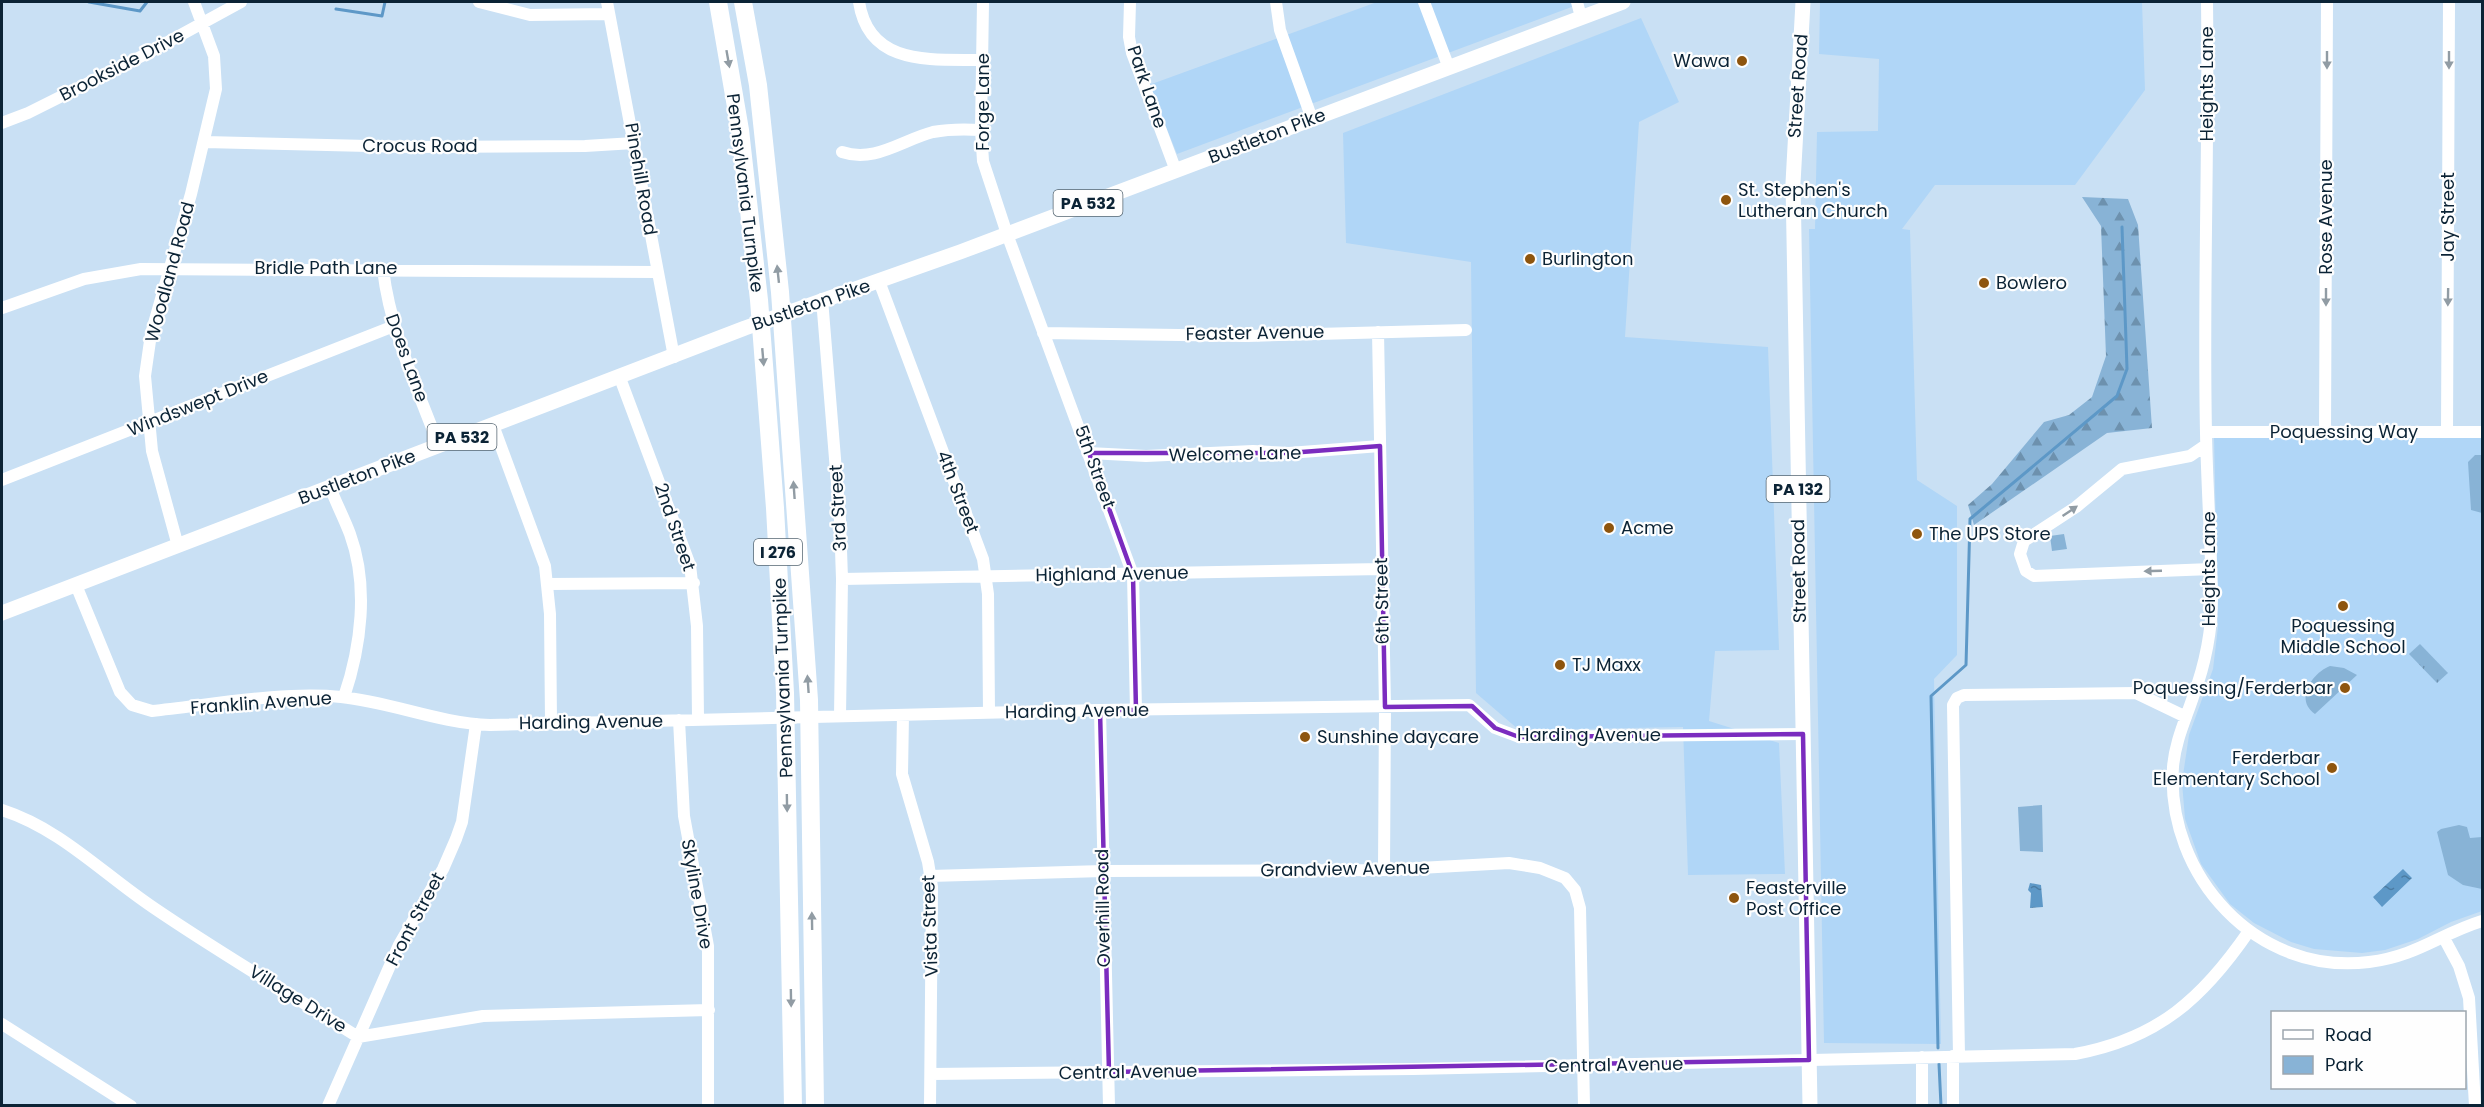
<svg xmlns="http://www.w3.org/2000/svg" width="2484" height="1107" font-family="Poppins,sans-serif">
  <defs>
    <pattern id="grass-tufts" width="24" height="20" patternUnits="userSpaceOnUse" patternTransform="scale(1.5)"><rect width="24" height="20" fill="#88b3d6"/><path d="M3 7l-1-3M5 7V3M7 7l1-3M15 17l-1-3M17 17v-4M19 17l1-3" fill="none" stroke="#6d91ae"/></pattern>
    <pattern id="forest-firs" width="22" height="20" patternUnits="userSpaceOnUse" patternTransform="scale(1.5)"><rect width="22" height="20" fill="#88b3d6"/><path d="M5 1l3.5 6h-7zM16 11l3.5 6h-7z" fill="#6d91ae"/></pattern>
    <pattern id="water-ripples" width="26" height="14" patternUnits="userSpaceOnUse" patternTransform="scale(1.5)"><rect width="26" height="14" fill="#5d98c7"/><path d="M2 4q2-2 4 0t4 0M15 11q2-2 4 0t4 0" fill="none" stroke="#4b7ca2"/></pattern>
  </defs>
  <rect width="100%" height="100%" fill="#c9e0f4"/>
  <!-- built -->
  <path fill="#b0d6f7" d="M1377,2h208l-408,152 -28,-69z
    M1820,2h322l3,88 -70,95h-140l-33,44 8,1 7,250 40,26v149l-23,24 7,365 -117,-1 -15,-814h6l2,-97 61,-1 1,-72 -60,-5z
    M1641,18l38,84 -40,20 -14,215 143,10 11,303 -64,1 -6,70 70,22 6,131 -97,1 -5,-148 -164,3 -43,-37 -5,-431 -125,-19 -3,-110z
    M2214,436l268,1v474l-31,11 -33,17 -33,11 -23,3 -48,-4 -23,-7 -37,-19 -24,-19 -29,-40 -16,-45 -3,-37 7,-47 24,-66 5,-42z"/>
  <!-- grass -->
  <path fill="url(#grass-tufts)" d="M2420,644l28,29 -11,10 -28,-29z"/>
  <!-- forest -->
  <path fill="url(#forest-firs)" d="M2082,197l46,2 10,26 14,203 -45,5 -133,92 -6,-20 24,-21 52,-62 25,-7 23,-18 14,-41 -5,-130z"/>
  <!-- green -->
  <path fill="#88b3d6" d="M2475,455h7v58l-11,-3 -3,-48z
    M2064,534l3,15 -15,2 -2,-15z
    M2330,666l14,2 13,7 -42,39c-21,-14 -3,-41 15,-48z
    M2042,805l1,47 -23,-1 -2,-44z
    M2459,825l8,2 3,11 12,-1v52l-19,-4 -15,-10 -11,-43 4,-3z"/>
  <!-- water -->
  <path fill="url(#water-ripples)" d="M2403,869l9,9 -30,29 -9,-10z
    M2030,883l11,2 2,22 -13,1 1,-15 -3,-3z"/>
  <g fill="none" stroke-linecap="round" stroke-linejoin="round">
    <!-- stream -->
    <path stroke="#5d98c7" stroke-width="3" d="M89,2l51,9 7,-9
      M336,9l46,7 3,-14
      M1938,1048l-7,-352 35,-31 4,-146 147,-123 10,-27 -5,-142
      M1939,1064l2,42"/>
    <!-- minor -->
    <path stroke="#fff" stroke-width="12" d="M479,2l51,13 79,-1
      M607,2l67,355
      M859,2c10,65 73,57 123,58
      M983,2l-2,128 2,31 24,73 126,341 3,135
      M1130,2l-1,35 3,16 44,118
      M1276,2l4,28 32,89
      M1424,2l25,66
      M1577,2l4,15
      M2207,2c2,143 -4,287 -1,431 1,54 5,109 6,163 0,35 -7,69 -19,101 -8,24 -18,45 -20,70 -7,109 84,209 196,195 48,-6 71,-28 113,-41
      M2,123l26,-10 116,-58 97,-53
      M205,142l205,5 175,-1 49,-3
      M842,152c33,11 60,-12 91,-20 16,-3 32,-3 48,-2
      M383,269c7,61 34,119 56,177
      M879,281l104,278 5,35 1,119
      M822,299l18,221 2,59 -2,137
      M2,308l82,-29 57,-10 516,3
      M1378,332l7,375 -1,163
      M1043,333l204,3 219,-6
      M620,378l70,187 7,61 1,93
      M493,425l52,141 5,48 1,108
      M2206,432h276
      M2325,432l2,-430
      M2447,432l2,-430
      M2206,445l-16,11 -68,13 -46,38 -52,34 -4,13 6,17 8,5 177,-7
      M1089,453l57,3 107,-5 36,2 91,-7
      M2,480l392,-154
      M330,487c6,16 14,31 20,47 19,52 11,113 -6,163
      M178,546l-26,-95 -7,-75 6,-42 40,-140 25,-105 -2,-33 -20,-54
      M842,579l540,-10
      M548,584l146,-1
      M76,585l44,107 12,13 20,6c58,-6 131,-20 189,-14 50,5 97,26 149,28l610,-15 369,-5 26,23 24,9 284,-3
      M1100,710l9,396
      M903,715l-1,59 26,88 4,25 -2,219
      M679,720l5,96 24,130v160
      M2,810c59,19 101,64 152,98 66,45 136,86 204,129l125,-21 226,-6
      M930,876l173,-5 281,-1 125,-7 31,5 25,10 10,12 5,18 4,198
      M2444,938l15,28 10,32 6,108
      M2,1024l129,82
      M1959,1056l-6,-351 4,-7 7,-3 172,-2 50,24
      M931,1074l482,-5 662,-15c83,-15 128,-56 174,-123
      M328,1106l71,-161 44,-76 13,-30 6,-17 14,-98
      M1922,1106v-49
      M1953,1106v-50"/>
    <!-- major -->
    <path stroke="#fff" stroke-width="15" d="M1803,2l-10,181 17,923
      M2,613l743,-285 215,-76 663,-250"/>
    <!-- highway -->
    <path stroke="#fff" stroke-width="18" d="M718,2l22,128 19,170 16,208 10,185 8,413
      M743,2l15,83 22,207 29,408 6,406"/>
  </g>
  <!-- one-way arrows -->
  <defs><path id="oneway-solid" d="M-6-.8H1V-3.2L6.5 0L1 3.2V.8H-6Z" transform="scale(1.5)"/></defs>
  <g fill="#919ca4">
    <use href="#oneway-solid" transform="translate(728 59) rotate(80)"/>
    <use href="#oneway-solid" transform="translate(2327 60) rotate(90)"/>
    <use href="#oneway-solid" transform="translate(2449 60) rotate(90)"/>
    <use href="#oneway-solid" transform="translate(778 274) rotate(-96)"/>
    <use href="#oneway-solid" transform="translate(2326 297) rotate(90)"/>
    <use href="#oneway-solid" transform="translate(2448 297) rotate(91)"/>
    <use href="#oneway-solid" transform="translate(763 357) rotate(85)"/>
    <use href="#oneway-solid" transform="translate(794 490) rotate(-94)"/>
    <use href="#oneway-solid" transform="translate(2070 511) rotate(-34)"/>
    <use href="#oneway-solid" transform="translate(2153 571) rotate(178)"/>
    <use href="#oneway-solid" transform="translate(808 684) rotate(-94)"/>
    <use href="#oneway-solid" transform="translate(787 803) rotate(89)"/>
    <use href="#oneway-solid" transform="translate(812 921) rotate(-91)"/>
    <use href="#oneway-solid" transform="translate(791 998) rotate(89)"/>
  </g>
  <!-- marked area -->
  <path fill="none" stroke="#7b2cbf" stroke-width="4.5" stroke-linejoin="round" d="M1380,446l5,261 87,-1 23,22 24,9 284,-3 6,326 -700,12 -9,-362h36l-3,-135 -44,-122h200z"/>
  <!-- markers -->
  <g fill="#8e550e" stroke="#fefefe" stroke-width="2">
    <circle cx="1742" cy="61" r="6"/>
    <circle cx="1726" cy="200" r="6"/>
    <circle cx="1530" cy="259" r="6"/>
    <circle cx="1984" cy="283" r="6"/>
    <circle cx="1609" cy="528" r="6"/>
    <circle cx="1917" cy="534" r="6"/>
    <circle cx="2343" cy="606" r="6"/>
    <circle cx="1560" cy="665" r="6"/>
    <circle cx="2345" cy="688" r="6"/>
    <circle cx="1305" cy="737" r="6"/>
    <circle cx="2332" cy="768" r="6"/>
    <circle cx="1734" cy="898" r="6"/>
  </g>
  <g text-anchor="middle" stroke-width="4.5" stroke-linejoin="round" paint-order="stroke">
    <!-- shield labels -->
    <g fill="#fefefe" stroke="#546571" stroke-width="1.5">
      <rect x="1053.5" y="190" width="69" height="26" rx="4.5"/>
      <rect x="427.5" y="424" width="69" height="26" rx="4.5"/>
      <rect x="1766.5" y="476" width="63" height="26" rx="4.5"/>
      <rect x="754" y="539" width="48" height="26" rx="4.5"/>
    </g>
    <g font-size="16" font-weight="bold" fill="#0b2335">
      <text x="1088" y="209">PA 532</text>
      <text x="462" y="443">PA 532</text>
      <text x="1798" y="495">PA 132</text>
      <text x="778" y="558">I 276</text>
    </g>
    <!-- poi labels -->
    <g font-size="18" fill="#0b2335" stroke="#fefefe" text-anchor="start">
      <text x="1730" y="67" text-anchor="end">Wawa</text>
      <text x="1738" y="196">St. Stephen's<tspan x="1738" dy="21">Lutheran Church</tspan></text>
      <text x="1542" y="265">Burlington</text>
      <text x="1996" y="289">Bowlero</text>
      <text x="1621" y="534">Acme</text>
      <text x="1929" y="540">The UPS Store</text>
      <text x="2343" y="632" text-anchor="middle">Poquessing<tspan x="2343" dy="21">Middle School</tspan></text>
      <text x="1572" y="671">TJ Maxx</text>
      <text x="2333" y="694" text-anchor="end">Poquessing/Ferderbar</text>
      <text x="1317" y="743">Sunshine daycare</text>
      <text x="2320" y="764" text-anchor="end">Ferderbar<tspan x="2320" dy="21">Elementary School</tspan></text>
      <text x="1746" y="894">Feasterville<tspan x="1746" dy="21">Post Office</tspan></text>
    </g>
    <!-- street labels -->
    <g font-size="18" fill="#0b2335" stroke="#fefefe">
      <text transform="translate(122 65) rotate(-27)" y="6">Brookside Drive</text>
      <text transform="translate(2207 84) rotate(-90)" y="6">Heights Lane</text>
      <text transform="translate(1798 86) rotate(-86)" y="6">Street Road</text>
      <text transform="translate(1147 87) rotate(71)" y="6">Park Lane</text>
      <text transform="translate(983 102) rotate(-90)" y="6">Forge Lane</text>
      <text transform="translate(1267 136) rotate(-21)" y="6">Bustleton Pike</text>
      <text x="420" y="152">Crocus Road</text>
      <text transform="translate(641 179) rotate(80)" y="6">Pinehill Road</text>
      <text transform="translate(745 193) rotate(83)" y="6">Pennsylvania Turnpike</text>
      <text transform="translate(2326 217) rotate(-90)" y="6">Rose Avenue</text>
      <text transform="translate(2448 217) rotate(-90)" y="6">Jay Street</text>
      <text x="326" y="274">Bridle Path Lane</text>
      <text transform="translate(170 272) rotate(-75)" y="6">Woodland Road</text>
      <text transform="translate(811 305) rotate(-19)" y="6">Bustleton Pike</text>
      <text transform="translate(1255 333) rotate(-1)" y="6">Feaster Avenue</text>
      <text transform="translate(407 358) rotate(70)" y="6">Does Lane</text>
      <text transform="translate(198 403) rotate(-22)" y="6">Windswept Drive</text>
      <text x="2344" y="438">Poquessing Way</text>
      <text transform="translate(1235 454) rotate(-1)" y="6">Welcome Lane</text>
      <text transform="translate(1095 467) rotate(70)" y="6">5th Street</text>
      <text transform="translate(357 477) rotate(-21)" y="6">Bustleton Pike</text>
      <text transform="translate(958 492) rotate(69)" y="6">4th Street</text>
      <text transform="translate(838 508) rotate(-93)" y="6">3rd Street</text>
      <text transform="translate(675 527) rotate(71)" y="6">2nd Street</text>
      <text transform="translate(2209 569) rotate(-90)" y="6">Heights Lane</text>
      <text transform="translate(1799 571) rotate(-91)" y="6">Street Road</text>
      <text transform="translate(1112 574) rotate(-1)" y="6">Highland Avenue</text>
      <text transform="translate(1382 601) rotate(-91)" y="6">6th Street</text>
      <text transform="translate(783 678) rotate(-92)" y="6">Pennsylvania Turnpike</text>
      <text transform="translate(261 703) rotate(-4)" y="6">Franklin Avenue</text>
      <text transform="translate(1077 711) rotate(-1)" y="6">Harding Avenue</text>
      <text transform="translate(591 722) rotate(-1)" y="6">Harding Avenue</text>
      <text x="1589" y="741">Harding Avenue</text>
      <text transform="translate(1345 869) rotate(-1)" y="6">Grandview Avenue</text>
      <text transform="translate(697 894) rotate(80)" y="6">Skyline Drive</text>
      <text transform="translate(1103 908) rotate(-91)" y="6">Overhill Road</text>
      <text transform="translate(415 919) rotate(-62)" y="6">Front Street</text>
      <text transform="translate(930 926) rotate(-92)" y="6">Vista Street</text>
      <text transform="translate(298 999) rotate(32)" y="6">Village Drive</text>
      <text transform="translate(1614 1065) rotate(-1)" y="6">Central Avenue</text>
      <text transform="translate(1128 1072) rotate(-1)" y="6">Central Avenue</text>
    </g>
  </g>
  <!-- border -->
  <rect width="2484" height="1107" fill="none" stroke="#0b2335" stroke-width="6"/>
  <!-- legend -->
  <rect x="2271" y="1011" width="195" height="78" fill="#fefefe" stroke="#9da6ae" stroke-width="1.5"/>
  <rect x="2283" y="1030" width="30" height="9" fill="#ffffff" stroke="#9da6ae" stroke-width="1.5"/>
  <text x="2325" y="1041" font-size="18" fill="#0b2335">Road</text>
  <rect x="2283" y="1056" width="30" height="18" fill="#88b3d6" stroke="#9da6ae" stroke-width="1.5"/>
  <text x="2325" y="1071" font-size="18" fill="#0b2335">Park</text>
</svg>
